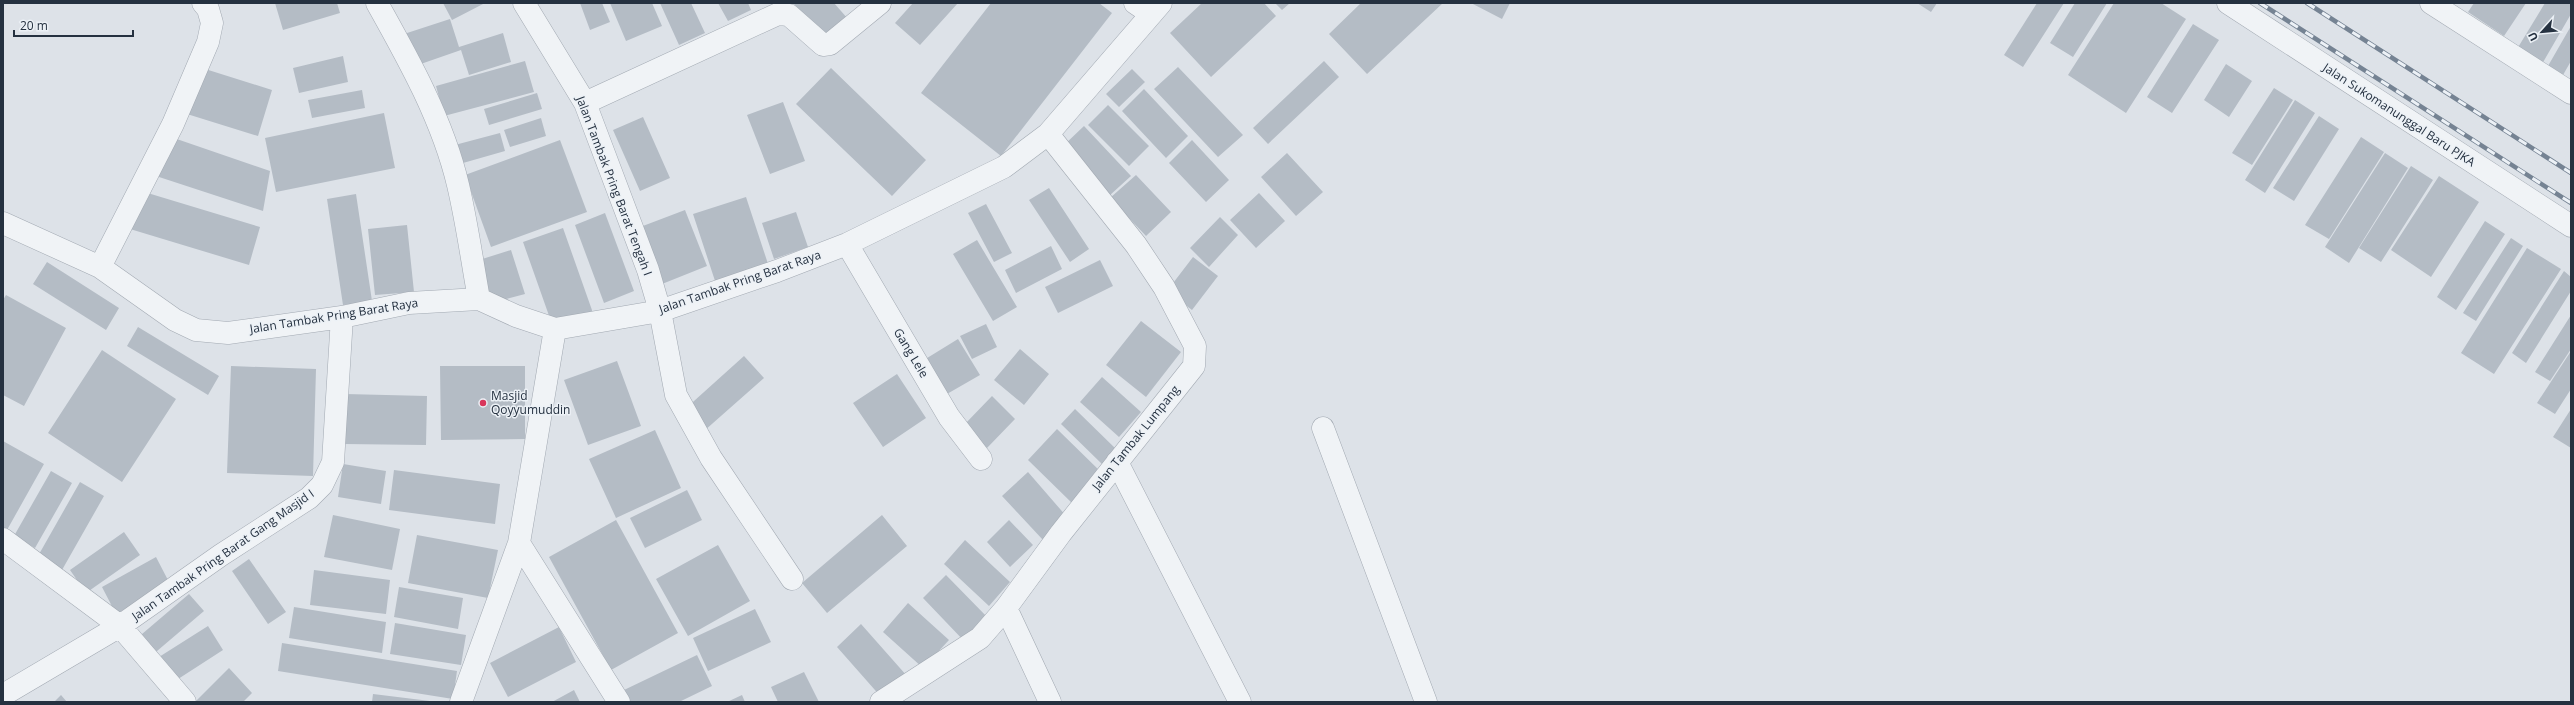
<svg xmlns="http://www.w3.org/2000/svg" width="2574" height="705" font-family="'Open Sans',sans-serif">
  <rect width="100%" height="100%" fill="#dde2e8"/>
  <!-- building -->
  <path fill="#b4bcc5" d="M275,3h62l3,10 -57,17z
    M443,3h42l-33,17z
    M580,3h22l8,19 -20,8z
    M610,3h42l10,23 -36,15z
    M660,3h31l14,30 -26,12z
    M718,3h30l3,7 -23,11z
    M793,3h41l14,16 -22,21z
    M913,3h45l-38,42 -25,-22z
    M991,3h108l13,10 -111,143 -80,-63z
    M1202,3h62l12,13 -65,61 -41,-44z
    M1275,3h15l-8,7z
    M1361,3h82l-76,71 -38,-40z
    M1471,3h39l-8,16z
    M1917,3h20l-6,9z
    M2037,3h27l-41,64 -19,-12z
    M2075,3h32l-34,54 -23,-14z
    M2114,3h47l25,16 -60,94 -58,-38z
    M2474,3h52l-22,33 -36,-24z
    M2545,3h26v11l-29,50 -25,-15z
    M450,19l9,28 44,-14 8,29 -42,13 -8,-25 -46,16 -11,-32z
    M2193,24l26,16 -47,73 -25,-16z
    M2571,26v35l-8,14 -15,-9z
    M343,56l5,26 -49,11 -6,-25z
    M525,61l9,31 -90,24 -8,-30z
    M1324,61l15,16 -71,67 -15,-16z
    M2226,64l26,17 -23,36 -25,-17z
    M1178,67l65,68 -25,22 -64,-68z
    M202,68l70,22 -14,46 -71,-22z
    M831,68l95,92 -34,36 -96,-92z
    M1132,69l13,13 -26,25 -13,-13z
    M2274,88l19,12 -41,65 -20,-12z
    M1144,89l44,47 -22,22 -44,-47z
    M362,90l3,18 -53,10 -4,-18z
    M537,93l5,16 -53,16 -5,-16z
    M2295,100l20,13 -50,80 -20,-13z
    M783,102l22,59 -35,13 -23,-59z
    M1108,105l41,41 -20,20 -41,-41z
    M384,113l11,55 -119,24 -11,-54z
    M2319,116l20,13 -45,72 -21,-13z
    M643,117l27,61 -30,13 -27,-61z
    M541,118l5,18 -36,11 -6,-17z
    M1084,126l47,50 -22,20 -47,-49z
    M500,133l5,18 -49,14 -5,-19z
    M168,136l102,35 -7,40 -107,-35z
    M2361,137l23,15 -55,87 -24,-14z
    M560,140l27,72 -96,35 -26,-72z
    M1192,140l37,40 -23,22 -37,-39z
    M1287,153l36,39 -27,24 -35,-39z
    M2385,153l23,15 -59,95 -24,-16z
    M2411,166l22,14 -52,82 -22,-14z
    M1136,175l35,37 -25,24 -36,-38z
    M2439,176l40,26 -48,75 -40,-27z
    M1049,188l40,61 -19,13 -41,-62z
    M141,191l119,36 -11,38 -119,-36z
    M1259,193l26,28 -29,27 -26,-28z
    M356,194l16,107 -29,4 -16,-106z
    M746,197l25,76 -53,17 -25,-76z
    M986,204l26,49 -18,9 -26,-49z
    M685,210l22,56 -50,20 -22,-57z
    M796,212l12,35 -34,12 -12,-36z
    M605,213l29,78 -30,12 -29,-78z
    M1220,217l18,18 -29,32 -19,-19z
    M2485,221l20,13 -49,76 -19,-13z
    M407,225l7,67 -39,3 -7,-66z
    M563,228l30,85 -40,14 -30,-85z
    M2511,238l12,8 -47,75 -13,-8z
    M977,240l40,67 -24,14 -40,-67z
    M1051,246l11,23 -46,24 -11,-23z
    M2527,248l34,21 -67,105 -33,-21z
    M511,250l14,44 -34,9 -12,-43z
    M1193,257l25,19 -26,34 -25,-19z
    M1100,260l13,26 -55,27 -13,-26z
    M47,262l72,46 -13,22 -73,-46z
    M2564,271l7,6v14l-45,72 -14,-10z
    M6,295l60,33 -42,78 -21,-11v-95z
    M2571,315v34l-21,32 -15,-9z
    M1141,321l40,31 -35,45 -40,-32z
    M986,324l11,23 -25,12 -12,-23z
    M138,327l81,49 -11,19 -81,-49z
    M958,339l22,36 -40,23 -21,-35z
    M1020,349l29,25 -25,31 -30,-25z
    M102,350l74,49 -54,83 -74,-49z
    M2571,351v38l-16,25 -18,-11z
    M744,356l20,22 -60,53 -20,-21z
    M617,361l24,65 -53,19 -24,-65z
    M231,366l85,3 -3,107 -86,-3z
    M440,366h85v73l-84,1z
    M897,374l29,44 -43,29 -30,-44z
    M1102,377l39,35 -22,25 -39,-35z
    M345,394l82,2 -1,49 -82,-1z
    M992,396l23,23 -28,29 -23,-23z
    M1075,409l42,41 -14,15 -42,-41z
    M2571,409v39l-18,-11z
    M1057,429l46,45 -29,31 -46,-45z
    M655,430l26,58 -65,30 -27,-59z
    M3,441l41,23 -37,66 -4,-3z
    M343,464l43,7 -5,33 -43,-7z
    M394,470l106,14 -5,40 -106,-14z
    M51,471l21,12 -37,65 -21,-12z
    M1028,472l39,45 -24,23 -41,-44z
    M80,482l24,14 -42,74 -24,-14z
    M687,490l15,30 -57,28 -15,-30z
    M333,515l67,14 -8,41 -68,-13z
    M882,515l25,31 -80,67 -25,-30z
    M616,520l62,113 -67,37 -62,-113z
    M1009,520l24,25 -23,22 -23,-25z
    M124,532l16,23 -54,38 -16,-23z
    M417,535l81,15 -10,48 -80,-15z
    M965,540l45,42 -21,24 -45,-42z
    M718,545l32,56 -62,35 -32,-57z
    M156,557l14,27 -54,30 -14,-27z
    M249,559l37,53 -18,12 -36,-53z
    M314,570l76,10 -4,34 -76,-9z
    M946,575l44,45 -24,23 -43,-45z
    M399,587l64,11 -5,31 -64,-12z
    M189,594l15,17 -54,46 -15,-17z
    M908,603l41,37 -26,28 -40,-36z
    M294,607l92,15 -4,31 -93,-15z
    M755,609l16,33 -63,29 -15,-33z
    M395,623l71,12 -5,30 -71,-11z
    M861,624l46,52 -25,22 -45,-51z
    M208,626l15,24 -48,31 -16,-24z
    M559,627l17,35 -68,35 -18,-34z
    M282,643l175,28 -4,28 -175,-28z
    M697,655l15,31 -33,16h-49l-6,-12z
    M229,668l23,25 -9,9h-48z
    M804,672l15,30h-41l-7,-15z
    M574,690l6,12h-28z
    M373,694l57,7v1h-58z
    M61,695l6,7h-13z
    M742,695l3,7h-18z"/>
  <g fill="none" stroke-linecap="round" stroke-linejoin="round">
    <defs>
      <path id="minor" d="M377,3c32,57 66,118 81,182 9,38 14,76 21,114
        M524,3l61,100 63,167 12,41 16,84 35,63 81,121
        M1135,3l16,11
        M2228,3l343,223
        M2431,3l140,90
        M585,103l193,-89 11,1 34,30 7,-1 50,-41
        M3,223l97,44 75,53 21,10 32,3 114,-16 67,-14 70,-4 37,17 39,13 105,-18 117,-40 70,-27 157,-77 44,-33 113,-131
        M847,244l102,173 32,42
        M100,267l73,-143 35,-82 4,-19 -4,-14 -5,-6
        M1323,428l103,274
        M1117,462l123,240
        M3,539l117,87 65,76
        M519,543l100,159
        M1006,608l44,94
        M3,695l117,-69 101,-71 88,-57 13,-13 11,-23 9,-145
        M461,702l58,-159 36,-214
        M881,702l99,-64 26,-30 55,-75 133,-167 1,-20 -31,-59 -28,-42 -88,-111"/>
    </defs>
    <!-- minor casing -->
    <use href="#minor" stroke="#a2a9b2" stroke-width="23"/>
    <!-- minor -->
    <use href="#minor" stroke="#f0f3f6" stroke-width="22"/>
    <defs>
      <path id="rail" d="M2260,3l311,200
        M2307,3l264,170"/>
    </defs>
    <!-- rail casing -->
    <use href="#rail" stroke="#758393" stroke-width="4.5"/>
    <!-- rail -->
    <use href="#rail" stroke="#ecf1f6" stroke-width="3" stroke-dasharray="9" stroke-linecap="butt"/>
  </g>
  <!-- markers -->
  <circle fill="#d9365c" stroke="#ecf1f6" stroke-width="1.5" cx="483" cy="403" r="4"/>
  <g text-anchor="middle" stroke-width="3" stroke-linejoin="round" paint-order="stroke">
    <!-- street labels -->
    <g font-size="12" fill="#253140" stroke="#ecf1f6">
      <text transform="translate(2399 115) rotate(33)" y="4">Jalan Sukomanunggal Baru PJKA</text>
      <text transform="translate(614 186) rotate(69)" y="4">Jalan Tambak Pring Barat Tengah I</text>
      <text transform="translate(740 282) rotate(-19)" y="4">Jalan Tambak Pring Barat Raya</text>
      <text transform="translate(334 316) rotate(-9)" y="4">Jalan Tambak Pring Barat Raya</text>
      <text transform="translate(911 353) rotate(59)" y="4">Gang Lele</text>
      <text transform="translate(1136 438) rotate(-51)" y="4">Jalan Tambak Lumpang</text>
      <text transform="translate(223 555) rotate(-35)" y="4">Jalan Tambak Pring Barat Gang Masjid I</text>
    </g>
    <!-- poi labels -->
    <g font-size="12" fill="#253140" stroke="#ecf1f6" text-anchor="start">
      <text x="491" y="400">Masjid<tspan x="491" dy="14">Qoyyumuddin</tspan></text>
    </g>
  </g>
  <!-- border -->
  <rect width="2574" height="705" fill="none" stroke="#253140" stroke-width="8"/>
  <!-- north arrow -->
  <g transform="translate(2542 32) rotate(243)" stroke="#ecf1f6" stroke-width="3" paint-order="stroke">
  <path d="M0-3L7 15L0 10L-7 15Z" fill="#253140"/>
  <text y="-6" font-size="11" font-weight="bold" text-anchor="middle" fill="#253140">U</text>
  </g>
  <!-- scale -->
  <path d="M14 30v6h119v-6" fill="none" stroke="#253140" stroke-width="2"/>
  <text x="20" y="30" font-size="12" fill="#253140" stroke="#ecf1f6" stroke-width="3" paint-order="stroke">20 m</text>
</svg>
